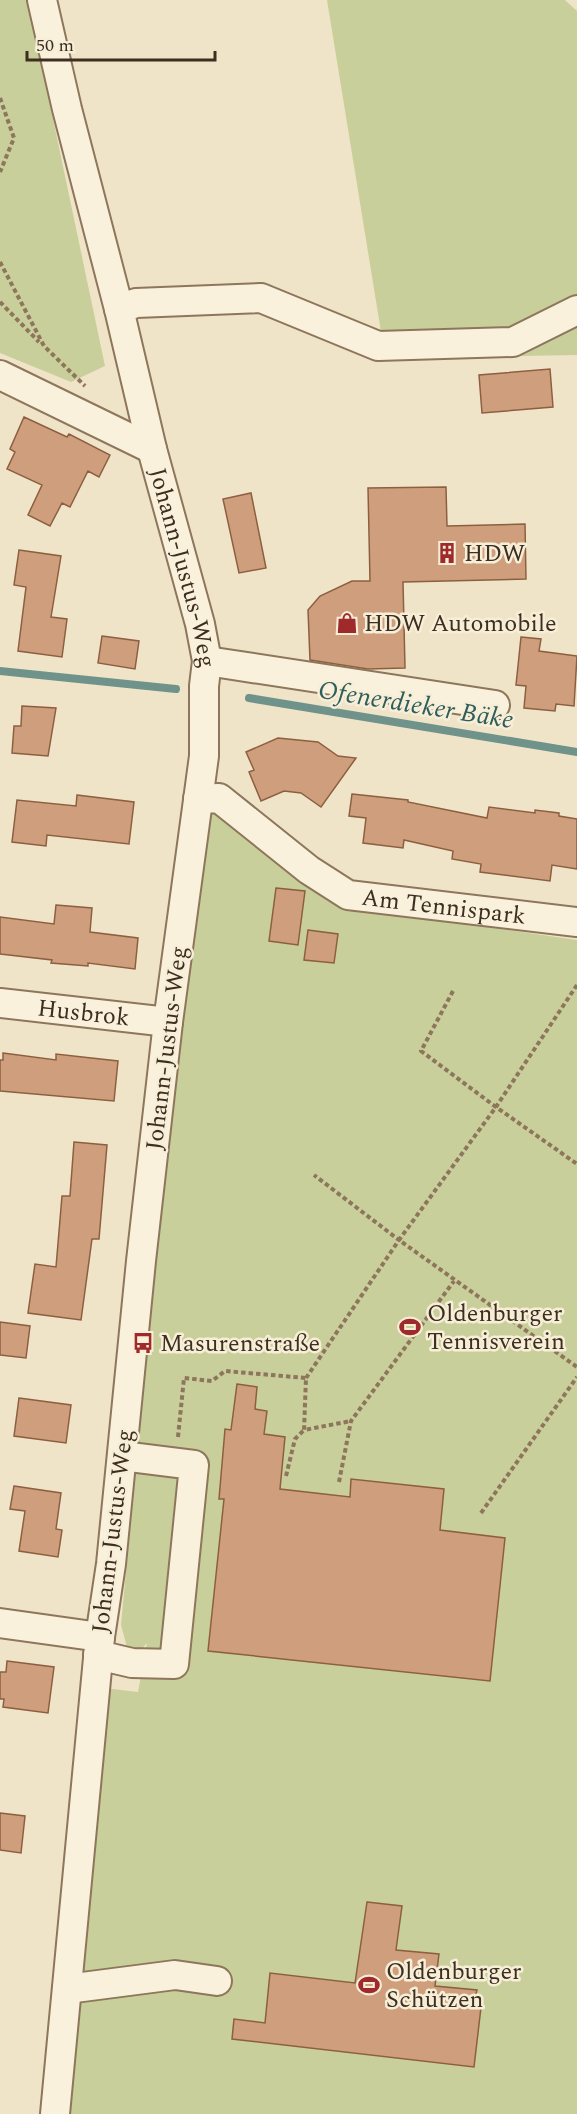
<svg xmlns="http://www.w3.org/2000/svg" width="577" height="2114" font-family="Spectral,serif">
  <rect width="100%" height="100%" fill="#f0e4c8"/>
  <!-- green -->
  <path fill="#c9cf9b" d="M0,0h28l77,366 -34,16 -71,-29z
    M327,0h238l12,11v289l-81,39 -114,-1z
    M577,325v30l-56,1z
    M198,799l143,107 236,34v1174h-522l41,-427 42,5 9,-49 -8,9 -11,-1 -7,-26z"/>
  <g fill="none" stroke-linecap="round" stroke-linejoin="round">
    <!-- stream -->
    <path stroke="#6f938a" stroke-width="8" d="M0,671l176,18
      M249,698l328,54"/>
  </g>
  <!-- building -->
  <path fill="#cf9f7d" stroke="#8d5f41" stroke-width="1.5" d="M550,369l3,38 -71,6 -3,-38z
    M24,417l43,20 2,-3 41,21 -11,22 -11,-6 -18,36 -8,-4 -12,23 -22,-11 14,-30 -35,-16 8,-17 -5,-3z
    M446,487l1,39 78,-2 1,55 -123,3 2,86 -37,1 -58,-9 -2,-50 12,-14 32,-15h18l-2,-93z
    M251,493l15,75 -27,5 -16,-74z
    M19,550l42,6 -10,61 16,2 -5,38 -44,-6 8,-64 -12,-2z
    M102,636l37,5 -4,28 -37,-6z
    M521,637l20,2 -2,12 38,5 -3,50 -18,-2 -1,7 -31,-3 2,-22 -10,-1z
    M22,706l34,2 -8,48 -36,-3 2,-27h7z
    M278,738l40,4 20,14 18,2 -35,49 -20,-14 -17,-2 -23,10 -12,-29 5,-2 -8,-18z
    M352,794l56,6v2l79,16 2,-11 46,6v-3l24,3v3l18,3v50l-25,-4 -2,16 -70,-9 1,-8 -29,-5 1,-8 -49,-11 -1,8 -40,-5 3,-25 -17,-2z
    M77,795l57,7 -5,42 -82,-9 -1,11 -34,-4 5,-42 59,6z
    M276,888l29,3 -7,54 -29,-4z
    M56,905l36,3 -2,24 48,6 -3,31 -47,-6v3l-37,-3 1,-3 -52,-6v-37l54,7z
    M308,930l30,4 -4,29 -30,-3z
    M3,1053l53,7v-6l62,7 -4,40 -114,-10v-31h3z
    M74,1142l33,3 -8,94h-7l-11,81 -53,-7 7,-49 21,3 6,-71h8z
    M0,1322l30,4 -4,32 -26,-3z
    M237,1384l20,3 -2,22 12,2 -3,23 21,3 -5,52 70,8 1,-18 93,10 -4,41 65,8 -15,143 -282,-30 16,-152h-5l6,-70 6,1z
    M19,1398l52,7 -5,38 -52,-7z
    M14,1486l47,7 -5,36 6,1 -4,27 -39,-6 6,-40 -15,-2z
    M7,1661l47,6 -6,46 -45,-6 1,-8h-4v-27h6z
    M0,1813l25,3 -4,37 -21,-3z
    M367,1902l35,4 -6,44 43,4 -4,32 42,4 -2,8 7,1 -8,68 -242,-28 2,-20 31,4 5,-50 85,10z"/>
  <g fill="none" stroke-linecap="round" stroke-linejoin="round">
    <defs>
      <g id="minor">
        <path id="s1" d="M42,0l25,109 52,200 33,140 48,175 7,37 -3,25v70l-36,266 -27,239 -30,303 -11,73 -45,477"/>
        <path d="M119,309l17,-6 125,-5 117,48 135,-4 64,-32"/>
        <path d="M0,375l152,74"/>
        <path d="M207,661l288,44"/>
        <path id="s2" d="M198,799l21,-1 90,72 39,25 229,27"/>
        <path id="s3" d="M0,1003l168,19"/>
        <path d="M0,1623l100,14"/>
        <path d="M98,1655l34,8 42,1 20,-199 -72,-9"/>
        <path d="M67,1989l108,-14 42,6"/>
      </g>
    </defs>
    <!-- minor casing -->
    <use href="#minor" stroke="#8d765c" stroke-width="32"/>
    <!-- path -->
    <path stroke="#8d765c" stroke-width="4" stroke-dasharray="4.5 3" stroke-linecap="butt" d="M0,98l14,40 -14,34
      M0,262l44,84 41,40
      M0,302l39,40
      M577,985l-81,122 81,57
      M453,991l-32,60 75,56 -97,133 178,127
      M306,1378l93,-138 -85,-65
      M178,1437l6,-59 28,3 13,-10 81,7 -2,52 47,-9
      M286,1476l9,-37 9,-9
      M339,1482l12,-61 103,-140
      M481,1513l96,-136"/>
    <!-- minor -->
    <use href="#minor" stroke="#faf1dc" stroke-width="28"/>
  </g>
  <!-- icons -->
  <defs>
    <symbol id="building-bare" viewBox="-9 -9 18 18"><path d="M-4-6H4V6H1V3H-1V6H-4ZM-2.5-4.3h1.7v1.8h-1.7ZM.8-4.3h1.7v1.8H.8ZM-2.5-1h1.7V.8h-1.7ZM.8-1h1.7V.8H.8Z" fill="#9e2a2b" stroke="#f7eed8" stroke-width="2.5" paint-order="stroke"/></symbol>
    <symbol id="shop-bare" viewBox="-9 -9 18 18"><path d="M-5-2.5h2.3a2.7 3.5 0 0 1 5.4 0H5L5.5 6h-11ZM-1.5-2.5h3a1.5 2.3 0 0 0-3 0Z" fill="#9e2a2b" stroke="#f7eed8" stroke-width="2.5" paint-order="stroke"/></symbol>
    <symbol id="stadium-bare" viewBox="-9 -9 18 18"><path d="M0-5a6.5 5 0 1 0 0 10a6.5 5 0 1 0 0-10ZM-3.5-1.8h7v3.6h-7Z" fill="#9e2a2b" stroke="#f7eed8" stroke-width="2.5" paint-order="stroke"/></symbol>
    <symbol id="bus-bare" viewBox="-9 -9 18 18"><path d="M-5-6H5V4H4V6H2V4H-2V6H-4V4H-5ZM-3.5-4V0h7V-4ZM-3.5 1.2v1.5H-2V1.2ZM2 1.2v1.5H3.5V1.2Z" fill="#9e2a2b" stroke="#f7eed8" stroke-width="2.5" paint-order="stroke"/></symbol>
  </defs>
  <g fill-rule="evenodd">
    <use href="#building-bare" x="432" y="538" width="30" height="30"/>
    <use href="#shop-bare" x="332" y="608" width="30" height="30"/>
    <use href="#stadium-bare" x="395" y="1312" width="30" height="30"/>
    <use href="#bus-bare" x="128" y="1328" width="30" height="30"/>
    <use href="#stadium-bare" x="354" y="1970" width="30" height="30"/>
  </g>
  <g text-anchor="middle" stroke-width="5" stroke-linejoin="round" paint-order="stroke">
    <!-- poi labels -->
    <g font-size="24" fill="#3d2e20" stroke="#f7eed8" text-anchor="start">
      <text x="464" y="561">HDW</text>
      <text x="364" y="631">HDW Automobile</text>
      <text x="427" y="1321">Oldenburger<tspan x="427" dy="28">Tennisverein</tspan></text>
      <text x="160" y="1351">Masurenstraße</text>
      <text x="386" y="1979">Oldenburger<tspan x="386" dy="28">Schützen</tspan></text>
    </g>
    <!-- street labels -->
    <g font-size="24" fill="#3d2e20" stroke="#f7eed8">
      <text dy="8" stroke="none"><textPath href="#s1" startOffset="585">Johann-Justus-Weg</textPath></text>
      <text dy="8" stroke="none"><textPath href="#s2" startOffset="279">Am Tennispark</textPath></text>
      <text dy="8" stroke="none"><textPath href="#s3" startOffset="84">Husbrok</textPath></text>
      <text transform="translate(166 1048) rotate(-83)" y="8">Johann-Justus-Weg</text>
      <text transform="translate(112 1531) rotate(-83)" y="8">Johann-Justus-Weg</text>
    </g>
    <!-- water labels -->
    <g font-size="26" font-style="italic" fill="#2f5d5a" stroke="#f7eed8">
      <text transform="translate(416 704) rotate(9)" y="9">Ofenerdieker Bäke</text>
    </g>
  </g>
  <!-- scale -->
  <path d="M27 51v9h188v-9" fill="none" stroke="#3d2e20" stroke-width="3"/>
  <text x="36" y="51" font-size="18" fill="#3d2e20" stroke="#f7eed8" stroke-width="4.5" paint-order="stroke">50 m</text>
</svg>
